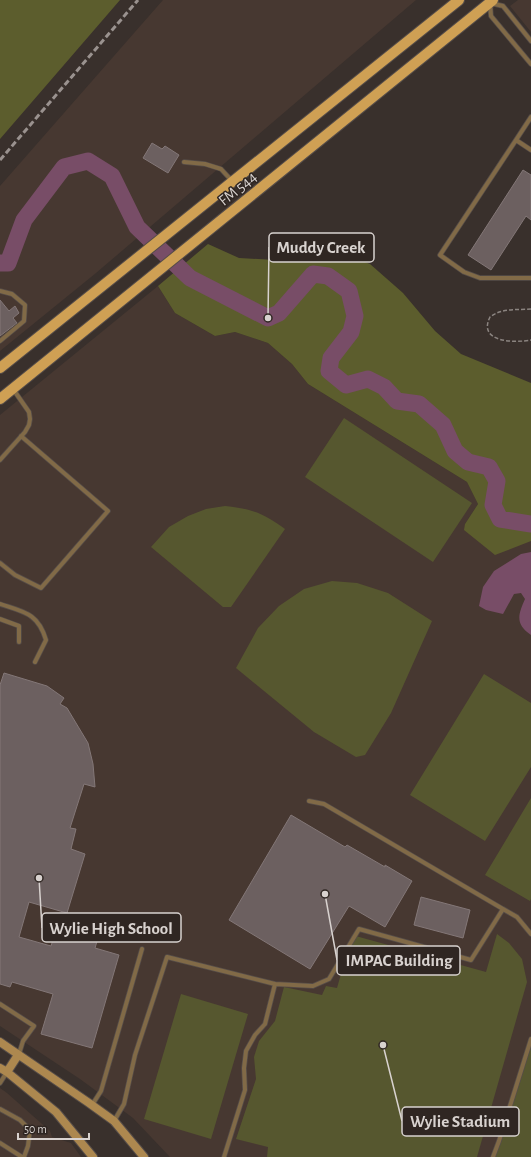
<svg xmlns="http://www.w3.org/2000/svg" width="531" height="1157" font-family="'Alegreya Sans',sans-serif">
  <rect width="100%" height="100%" fill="#39302c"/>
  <!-- built -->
  <path fill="#473831" d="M163,0h253l-320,273 -96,78v-165z
    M518,0h13v32l-21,-26z
    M158,286l17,27 40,23 20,-4 33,11 24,21 16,20 159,98 11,22 -13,20 66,17v616h-361l-37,-39 -53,-39 -80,-53v-611z
    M0,1088l7,5 43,38 2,6 19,6 10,14h-81z"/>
  <!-- green -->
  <path fill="#56572f" d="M344,418l128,85 -39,59 -128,-85z
    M225,506c27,3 38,7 60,23l-54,78h-8l-72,-60 18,-20 19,-11 18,-7z
    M332,581l25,2 31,10 44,28 -41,92 -26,42 -9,2 -42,-25 -78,-64 22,-40 21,-22 25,-17z
    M484,674l47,29v64l-46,74 -75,-46z
    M531,798v101l-1,2 -45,-26z
    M497,934l12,9 13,16 5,23 -50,175h-210l1,-10 -32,-8 20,-60 -2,-22 5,-16 16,-20 9,-34 38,8 4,-9 11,2 15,-53 134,37z
    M181,994l67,20 -37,125 -67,-20z
    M531,1039v118h-38z"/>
  <!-- forest -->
  <path fill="#5c5d2d" d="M0,0h120l-120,139z
    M208,244l31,14 53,3 48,-9 30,12 33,29 32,38 26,23 70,29v158l-36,14 -31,-25 1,-6 13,-20 -11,-22 -159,-98 -16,-20 -24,-21 -33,-11 -20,4 -40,-23 -17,-27z"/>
  <!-- water -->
  <path fill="#784d67" d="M531,552v83c-16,-11 -13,-20 -6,-36l-4,-6 -7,1 -11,20 -17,-4 -7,-4 4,-19 11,-16 27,-17z"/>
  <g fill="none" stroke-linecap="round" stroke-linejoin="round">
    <!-- river -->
    <path stroke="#784d67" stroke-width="17" d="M0,263h8l16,-43 40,-53 24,-6 24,15 25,51 53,51 78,40 11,-5 34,-39 15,2 21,15 6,25 -4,16 -20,26 -2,13 17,14 22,-6 16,8 13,14 22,3 24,21 12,26 13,11 21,5 8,14 -4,24 7,14 31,5"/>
  </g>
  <!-- building -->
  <path fill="#6c6060" stroke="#837777" d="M152,143l10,6 3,-3 14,9 -11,18 -25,-15z
    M523,170l8,5v45l-5,-4 -35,54 -23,-15z
    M0,300l9,11 6,-5 4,7 -6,5 4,5 -17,13z
    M4,673l43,13 17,12 -4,6 7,4 21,35 5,21 2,23 -11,-3 -14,44 6,1 -5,20 14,5 -18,59 -38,-11 -10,35 32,9 6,-19 41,11 -3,10 24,7 -27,93 -51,-14 12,-40 -41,-12 -2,5 -10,-3v-299z
    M291,815l54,32 2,-2 38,22v-2l27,16 -27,46 -36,-21 -39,63 -81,-49z
    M421,897l49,13 -7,28 -49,-13z"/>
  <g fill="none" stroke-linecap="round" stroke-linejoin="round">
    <defs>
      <path id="service" d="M531,41l-28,-35 -13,-3 1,13 40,48
        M516,140l15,-23
        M531,150l-15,-10 -76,115 24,17 16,6h51
        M184,162l21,2 16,5 12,13
        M0,291l12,3 13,11 -1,16 -24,20
        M0,460l25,-28 4,-7 1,-6 -1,-7 -16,-23
        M0,563l15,12 26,13 67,-77 -87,-75
        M0,604c24,8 38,9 46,36l-11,22
        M0,619l19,7v16
        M309,801l15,3 179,105
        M275,984l38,2 16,-7 30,-50 112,31 32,-51 14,8 14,17
        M0,1004l34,22 -11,15 -4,13
        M0,1083l7,-11
        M92,1105l9,-14 41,-142
        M0,1109l20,11 10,10 -2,16 -4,11
        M114,1121l10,-17 11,-49 32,-98 108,27 -10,40 -10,11 -9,16 -2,17 1,22 -21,67
        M0,1143l22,14
        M493,1157l6,-16 32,-102"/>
      <path id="secondary" d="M0,1042l89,61 25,18 30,36
        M0,1068l7,4 49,40 37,45
        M7,1072l11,-17"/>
      <path id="primary" d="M0,368l459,-368
        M0,399l493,-399"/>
    </defs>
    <!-- service casing -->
    <use href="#service" stroke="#564d49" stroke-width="5.5"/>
    <!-- secondary casing -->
    <use href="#secondary" stroke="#564d49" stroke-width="10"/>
    <!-- primary casing -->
    <use href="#primary" stroke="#564d49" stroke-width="12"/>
    <!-- path -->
    <path stroke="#8b8480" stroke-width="1.5" stroke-dasharray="4 2" stroke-linecap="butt" d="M531,309c-13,1 -30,-1 -41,8 -13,26 26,26 41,23"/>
    <!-- service -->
    <use href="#service" stroke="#816a47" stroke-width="4"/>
    <!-- secondary -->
    <use href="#secondary" stroke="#ad884f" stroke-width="8"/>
    <!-- primary -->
    <use href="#primary" stroke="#cfa054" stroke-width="10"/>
    <!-- rail -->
    <path stroke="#9a928f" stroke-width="3" stroke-dasharray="6 3" stroke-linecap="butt" d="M0,160l138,-160"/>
  </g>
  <g text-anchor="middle" stroke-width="3" stroke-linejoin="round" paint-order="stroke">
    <!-- street labels -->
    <g font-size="16" fill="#d8d2cf" stroke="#2f2622">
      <text transform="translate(237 188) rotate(-39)" y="6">FM 544</text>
    </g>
  </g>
  <!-- callouts -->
  <path fill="none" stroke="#d8d2cf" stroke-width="1.5" d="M268 318L269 247M39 878L42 928M325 894L337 960M383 1045L402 1121"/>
  <g fill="#d8d2cf" stroke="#2f2622" stroke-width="1.5">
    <circle cx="268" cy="318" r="4"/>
    <circle cx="39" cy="878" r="4"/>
    <circle cx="325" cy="894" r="4"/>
    <circle cx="383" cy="1045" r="4"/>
  </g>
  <g fill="#2f2622" stroke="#d8d2cf" stroke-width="1.5">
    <rect x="269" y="233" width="105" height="29" rx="4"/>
    <rect x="42" y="913" width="139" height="29" rx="4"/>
    <rect x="337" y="946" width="123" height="29" rx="4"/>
    <rect x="402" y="1107" width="117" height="29" rx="4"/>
  </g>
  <g font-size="17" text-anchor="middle" font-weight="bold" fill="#d8d2cf">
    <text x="321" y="253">Muddy Creek</text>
    <text x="111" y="934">Wylie High School</text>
    <text x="399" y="966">IMPAC Building</text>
    <text x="460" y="1127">Wylie Stadium</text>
  </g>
  <!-- scale -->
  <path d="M18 1133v6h71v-6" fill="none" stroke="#d8d2cf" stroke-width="2"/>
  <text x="24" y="1133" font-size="12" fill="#d8d2cf" stroke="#2f2622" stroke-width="3" paint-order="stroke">50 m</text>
</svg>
